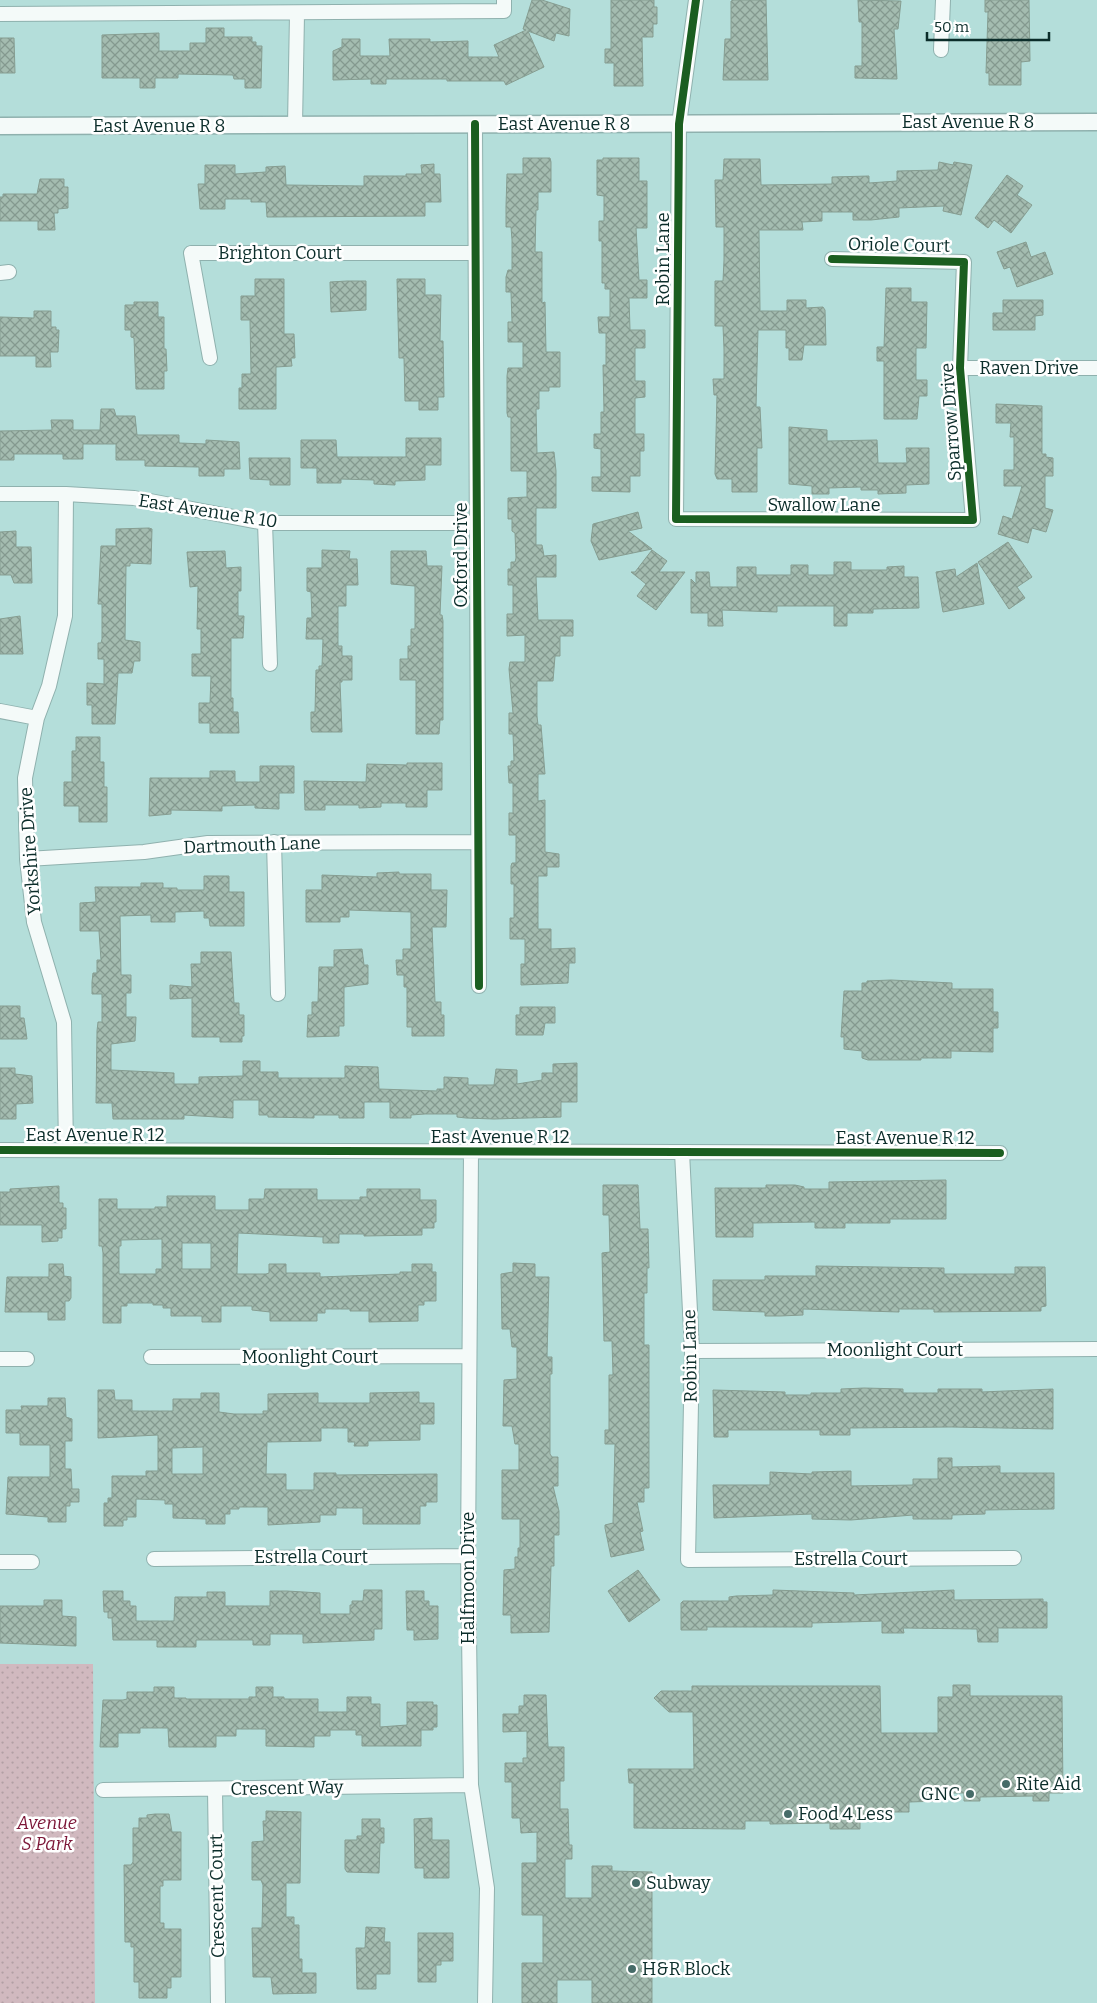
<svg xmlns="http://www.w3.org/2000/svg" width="1097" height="2003" font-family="Bitter,serif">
  <defs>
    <pattern id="grass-dots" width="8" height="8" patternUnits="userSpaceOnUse" patternTransform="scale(1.25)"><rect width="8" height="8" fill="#d1b9bf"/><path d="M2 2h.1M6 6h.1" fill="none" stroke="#b29fa4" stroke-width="1.8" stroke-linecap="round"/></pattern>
    <pattern id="building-cross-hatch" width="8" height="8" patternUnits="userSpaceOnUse" patternTransform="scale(1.25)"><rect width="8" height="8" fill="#a4bcb0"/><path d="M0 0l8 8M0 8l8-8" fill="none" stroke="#84998f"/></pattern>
  </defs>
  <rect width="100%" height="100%" fill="#b4deda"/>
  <!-- grass -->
  <path fill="url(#grass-dots)" d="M0,1664h93l2,339h-95z"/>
  <!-- building -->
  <path fill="url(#building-cross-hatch)" stroke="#869d91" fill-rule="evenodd" d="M532,0h10l28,9 -1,27 -13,-3 -2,8 -26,-10 16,36 -38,18 -2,-4h-57v-2h-61v5h-15v-5l-38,1v-29l9,-4v-8h18v17h30l-1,-17h41v3l38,-1v16h31l-5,-12 32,-15 -3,-1z
    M611,0h43v7h3v17h-4v13h-11l1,49h-29v-23h-9v-14h6z
    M734,0h32l2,80h-45l2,-41h6v-38z
    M858,0l43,1 -3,28h-4l3,50 -42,-1v-12h7v-44h-3z
    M985,0h44l1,61 -9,1v23h-32v-12h-3l2,-61h-3z
    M206,28h18v9h28v5h4v4h6l-1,42h-16v-9h-11l-1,-4 -55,-1v4h-23v10h-15v-10h-38v-43l57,-2v18h31v-8h16z
    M0,38h14l1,35h-15z
    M523,158h27l1,4v30h-13v18h-2l-1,42h7v51l3,-1 1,50h14v35h-11v4h-10v18h-3l1,44 17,-1 2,19v37h-20v37h6l2,11 12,-1v22h-20l2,43h35v16h-13v20h-5l-2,25h-16v35l1,9h3l4,49h-7v27l7,-1v52l14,2v13h-12v9h-9v53h13v20l24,-1v15h-6l-1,20 -47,2v-21h4v-25h-15v-21h4v-34h-3v-18l1,-3h4v-28h-7v-22h4v-30h-4l-1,-17h3v-5h3l-1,-27h-4v-21h4l-4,-44 1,-7h15v-27l-18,1v-22h6v-29h-5v-16h3v-7h4l1,-4 -1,-25 -3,-2v-12h-4v-21l19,-1v-26h-16v-54h-3l-1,-4v-37l1,-8h15v-26h-15v-20h4l-1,-30h-5v-15l2,-7h4v-30l-1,-13h-5v-21l1,-32h16z
    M603,158h36v23h8v47h-11l3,52h8v18h-18l1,32h15v18h-10v33h10v16l-10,1v36h9v17h-4v25h-10v16l-38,-1v-14h9v-28l-7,-1v-14h7v-22h3l-1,-47h3v-32h-7l-1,-16h12v-28h-5v-6h-3v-42h-3v-20h5v-25l-7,-1v-35h6z
    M724,159h36l1,26 71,-1v-7l37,-1v7l28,-2v-10l41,-1 1,-8 14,3 1,-3 18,3 -11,50 -18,-4 1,-5 -45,2v9l-28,3h-18v-8h-31v9l-20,1 1,8h-44l1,81h27v-11h19v8l17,-1 2,3 1,35h-22l-2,15h-13v-12h-3v-18h-28l-2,77h4l2,41h-5v44h-25v-13h-15l-2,-5 2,-79h-3l-1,-16h11v-30l-1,-23h-8v-45h8l1,-21v-33h-8l-1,-47h8z
    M434,164v10h6l1,28h-16v14l-158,1 -1,-15h-15v-3h-26v10h-25l-2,-25h7v-19h30v9l31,-2v-5l19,-1 1,19 78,1v-10h42v-2h16l-1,-9z
    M1007,175l16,11 -6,9 15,10 -21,28 -17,-13 -6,8 -13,-10z
    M40,179h24v8h4v21l-10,1v4h-4l1,17h-17v-9h-38v-24h3v-3h34z
    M1026,242l5,15 14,-5 8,22 -36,13 -7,-20 -6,2 -7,-17z
    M255,279h29v55h10l1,24h-4l1,8 -16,1v42h-37v-21h3v-14h9l-1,-54h-9v-24h14z
    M397,279h28v16h16l-1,46h3l1,56h-6v13h-19v-9h-14l-1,-43h-5z
    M347,281h19v29l-35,2 -1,-30z
    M886,288h25v14h16l-1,46h-10v32h11v16h-8l-2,23h-33v-58h-7v-14h7z
    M1003,300h40v15l-8,1v14h-42v-17h10z
    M134,302h24v15h6v32h2l1,22h-3v18h-28l-2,-51 -3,-1v-7h-6v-25h9z
    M34,311h17v16h5v3h3l-1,22h-8l1,15h-15v-11h-36v-39l34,1z
    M996,404l46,2v48h4v3l7,1v18h-8v32l8,2 -7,22 -14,-4 -4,15 -30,-9 5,-18 9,3 10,-33h-18v-16h10v-33h-4l1,-14h-15z
    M101,409h13l2,7h19l2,19h42v8l27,1v-4l33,2 1,27h-16v7h-25v-9l-54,-1v-6h-29v-16h-33v15h-20v-5h-49v6h-14v-29l52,-1 -1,-10h22v10h27z
    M789,427l38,3v11l50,-1 1,23h29l-1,-15h23v36l-23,1v8l-28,1v-4h-17v-3l-32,1v6h-17v-8l-23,-2z
    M406,438h35v27h-16v15l-30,1v4l-21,-1v-4l-33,-1v4h-24v-15h-16v-28h35l1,17h69z
    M249,458h41v27h-20v-5l-20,-1z
    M638,512l4,16 -14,3 24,18 -53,11 -8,-19 2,-17z
    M149,528l3,1 -1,35 -21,-1v3h-4l-1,74 15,2v19h-6l-2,12h-14l-3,51h-23v-19h-5v-22l17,1v-25h-6v-16h3l1,-4v-35h-4l3,-58h15v-17z
    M16,531v16h15l1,36h-18l-3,-8h-11v-43z
    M1008,542l24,35 -15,10 8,11 -16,11 -31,-47z
    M322,550l28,1 -1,8h8l1,26h-12v21h-8v40h4v10h10v24h-10v2h-2l2,50h-30l-1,-2v-18h4l1,-42h3v-4h3l1,-27h-17l1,-21h5l-1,-26 -4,-1v-23h15z
    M652,550l15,11 -8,11h26l-29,38 -19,-14 9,-12 -15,-12h4z
    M225,551l1,17 15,-1v24h-3v25h6l-1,22h-12v60h2v14h5l1,21h-29v-10h-11v-20h11l1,-27h-19v-22h9v-25h-4l1,-43 -8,1 -3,-35z
    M391,551h35l1,15h15l-2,49h2l1,6v99h-3l-1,14h-23v-54h-16v-21h8v-13h3v-17h4v-43l-24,-2z
    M834,562h17v8h36v-3l17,-1v11h14l1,31 -46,1v4h-26v13h-13v-20h-57v6l-55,-2 1,16h-15v-13h-17v-34l5,5v-12h13l1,15h27v-20h19v8h35v-10h17v10h26z
    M977,563l7,41 -41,8 -7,-40 19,-3 1,8z
    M20,616l3,38h-23v-35z
    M76,737h24v25h4v25h3v35h-28v-16h-15v-24h8v-31h4z
    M407,763h35v27h-15v17h-21v-4h-25v4l-22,1v-3h-34v5h-20l-1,-29 62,1 1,-18 40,1z
    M260,766h34v27h-15v16l-24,-1v-3l-33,1v5l-51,-1v4l-22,2 1,-38h60v-7h25v11h25z
    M399,872v2h32v16h16l-1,37h-14l3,75h6v13h3v21h-32v-9h-5v-40h-3v-12h-7l-1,-15h7v-11h8v-37l-62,-2v7h-9v5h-34v-32h16v-15l55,2v-4z
    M204,876h25v16h15v34h-34l-1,-8h-5v-7l-29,1v10h-24v-7l-31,1 1,59h10v18h-5v24h10l-1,24 -24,3v26l63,3v11h25v-7l44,-1v-15h17v11h18v6h67v-12l33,1 1,22 58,2v-2h7v-12l24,1v7h26l2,-16 21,1v14l25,-4v-7h11v-9l24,-1v39h-16v15l-67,2 -28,-1 -9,-1v-3h-32l-14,1v3h-21v-16h-26v16h-25v-3h-25v3l-46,-1v-2h-9v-15h-26v18l-49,-3v4h-71l-1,-16h-16l1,-72 1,-9h4v-28h-10v-12l1,-9h4v-13h4l-2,-29h-19v-28l16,-1 -1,-15h46v-4h22v5h14v2h27z
    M362,949l2,16h4v19l-24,3v39h-5v10l-32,1 1,-22h4v-13h6l1,-35h15v-17z
    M201,952h30l3,51h5v12h5v21h-2v6h-22v-5h-28v-39l-22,1v-14l22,2 -1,-23h10z
    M891,980l61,3v6h41v23h5v16h-5v24l-42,-1v7h-30v2h-53l-6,-2v-7l-18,-2v-12h-3l3,-46h18v-8h5v-2z
    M0,1006h20v12h4l3,21h-27z
    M520,1007h35v16h-10l-2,12h-27v-20h4z
    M0,1068h15v6l17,2 1,27 -17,1v15h-16z
    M946,1180v39h-56v4h-45v5h-30v-6l-62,1v14h-37l-1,-49h51v-3h29l9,2v2h25v-7z
    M603,1185h35l2,44h8l1,39h-2v25h-3v52h5v143h-5v14h-7l6,29 -3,1 4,18 -33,7 -6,-29v-3l8,-2 2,-79h-10v-14h4v-55h4l-1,-34h-8l-2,-88 8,-1 -1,-37h-6z
    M59,1186v17h4v5h3v21h-4v9h-4v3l-16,1v-17h-42v-33h10v-3z
    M265,1189h52v11h43v-3h7v-8h53v11h16v22h-2v6h-12v7l-58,1v-2h-25v9h-16v-6l-85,-4 -1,41h29l3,-1v-9h17v9h34v4l80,-3v-2h12v-8h20v8h4v29h-12v4h-6v16l-49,1v-11h-19v-2h-25v4h-8v8h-47v-9l-18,-2v-4h-31v16h-19v-6h-31v-8h-8v-3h-10v-2h-26v3h-6v17h-18v-70l-1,-7h-3v-47h18v10h38v-2h12v-11h48v14h34v-11h15zM162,1239v30h-6v5h-37v-28h2v-6zM182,1243h29v26h-29z
    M513,1263l22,1v13h14l-2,80h5v17h-2v80l2,3h6v29h-5l6,25v24h-5v31h-3l-2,66 -38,1v-18h-8l1,-45 11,-1v-12h3v-9h2v-29h-18v-49h17v-26h-4l-3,-18h-9l1,-46 13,-1v-32h-5l-2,-18h-8l-1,-55 12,-2z
    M49,1264h14l1,12 7,1v21l-2,3h-4v19h-17v-8h-43l2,-35h42z
    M816,1266l128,2v6h71v-7h30l1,39 -5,1v4l-107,1v-3h-35v3l-96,-3v6l-23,1h-15v-4l-52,-2v-30h52v-4h51z
    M864,1388l39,1v4h35v-4h44v3l71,-3v40l-102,-2 -101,1v7h-30v-5h-92v7h-14l-1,-47 72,2v3h26v-2h30v-4z
    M98,1390h16l1,10h17v11h41v-12h28v-6h18v19l15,2h29v-3h5v-17l50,-1v10h52v-10l49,-1v11h15v21h-14v16l-52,1v5h-14l1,-4h-7v-14h-27v13l-54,1 -1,32h20v16h28v-17h22v2l101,-1v28h-11v4h-6v18h-57v-16h-27v7h-16v7l-52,3v-18h-29v2h-9v5h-5v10h-19v-5l-33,-1v-14h-8v-4l-29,-1v18h-9v3h-4v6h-19v-23h4v-5h4v-22h34v-5h12v-36l-60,3zM203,1447v27h-31v-26z
    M48,1398h17l1,19 6,2v22h-7v28h6l1,20h7v13h-9v4h-4v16h-18v-5l-42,-3 2,-37h42v-32h-30v-12h-14v-23h16l-1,-4h27z
    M938,1458h14v9l48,-1v7h54v36l-69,1v4l-33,1v4h-39v-4l-62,5 -39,-1v-5l-98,4 -1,-33h57v-13l42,2v-2l39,-1v15l62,-1v-6h25z
    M638,1570l22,30 -31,22 -21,-31z
    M364,1590h18v39h-8v11l-71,3v-9h-33v11h-17v-5h-57v7h-39v-7h-44l-1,-22h-4v-6h-4l-1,-21h20v10h7v5h6v15h38l1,-24h32v-5h18v14h45v-15h17l33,2v21h30v-9h2v-4h11z
    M773,1590l81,3v2l100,-5v10l89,-1v3h4v26h-49v14h-20l-1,-13 -74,-1 1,5h-22v-12l-70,2v4h-105v3h-26v-27l2,-2h46v-4l7,-1 37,-1z
    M406,1591h18v10h5v5h9v33l-24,1v-10h-7z
    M44,1600h18v16l14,1v29l-76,-3v-37h44z
    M953,1685h17v11h92l1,97h-14v8h-16v-5l-53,1v4h-16v-8h-25v8l-30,1v10h-29v8h-20v9h-30v-6l-60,1v-3h-25v8l-111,-1v-45h-5l-1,-14h66l-1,-57h-24l-15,-14 7,-7h31v-5h188l1,47h57v-36h15z
    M154,1687h20v11h12v1h63v-2h7v-10h17v10h11v2h34v13h29v-15h24v7h9v23l27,-2v-23h26v3h4v22h-4v3h-12v16h-59v-11h-6v-5h-26v6h-16v11l-48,-1v-17h-30v7h-20v11h-47l-1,-19h-28v5h-22v14h-18l3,-47h20l4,-1v-7h27z
    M524,1695h22l2,52h16v34h-4v28h8l1,36h3v14h-7v39h27v-32h20v5l40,1v131h-60v-23h-35v23h-35v-40h21v-48h-21v-52h15v-31l-16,1 -1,-15h-8v-36h-7v-19h18v-5h4v-27l-24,1v-18h16v-8h5z
    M266,1811l35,1 -1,71h-14v34h8v8h5v34h3v14h14v20l-43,1 -2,-17h-18l-1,-49h10l1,-43 -2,-5h-9v-38l12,-1 -1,-20h3z
    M155,1814h14l3,18h9v48h-18v6h-3v37h4v6h17v48h-10v11h-4v10h-28v-16h-5v-35h-3v-5h-6l-1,-77h7l2,-3v-34h6v-10h8v-3z
    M432,1818v22h17v38h-25v-10h-9l-1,-49z
    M362,1819h18v9h4v15h-4l-1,30 -32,-1 -2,-3v-29h12v-4h5z
    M366,1927l19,1 -1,14h6v32h-14v15h-19l-1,-41h9z
    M418,1933h35v28h-12v4h-5v17h-18z"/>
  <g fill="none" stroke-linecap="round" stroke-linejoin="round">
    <defs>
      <path id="minor" d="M696,0l-17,124 -3,395 297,1 -13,-152 4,-106 -132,-3
        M0,14l504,-3v-11
        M941,50l2,-50
        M475,124l4,862
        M295,125l2,-111
        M0,273l9,-1
        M210,358l-19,-105h284
        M960,368h137
        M0,494h66l68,4 131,25h210
        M66,494l-1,122 -16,70 -12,32 -12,60 2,81 7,63 30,100 2,127
        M265,523l5,141
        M0,711l37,7
        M274,842l4,152
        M27,859l117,-7 64,-9 270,-1
        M0,1150l1000,3
        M471,1152l-3,404 3,229 16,103 -2,115
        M682,1152l10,199 -4,209 326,-2
        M692,1351l405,-2
        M151,1357l318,-1
        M0,1359h27
        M154,1559l314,-3
        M0,1562h32
        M215,1789l3,214
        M103,1790l368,-5"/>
      <path id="tertiary" d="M0,126l1097,-4"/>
    </defs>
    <!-- minor casing -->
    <use href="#minor" stroke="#8fb1ae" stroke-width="16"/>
    <!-- tertiary casing -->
    <use href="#tertiary" stroke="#8fb1ae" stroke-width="19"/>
    <!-- minor -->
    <use href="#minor" stroke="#f4faf9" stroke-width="14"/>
    <!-- tertiary -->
    <use href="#tertiary" stroke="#f4faf9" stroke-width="16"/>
    <defs>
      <path id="cycleway" d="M696,0l-17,124 -3,395 297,1 -13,-152 4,-106 -132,-3
        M475,124l4,862
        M0,1150l1000,3"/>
    </defs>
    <!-- cycleway casing -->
    <use href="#cycleway" stroke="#fff" stroke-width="11"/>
    <!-- cycleway -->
    <use href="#cycleway" stroke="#1b5e20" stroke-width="8"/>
  </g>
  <!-- markers -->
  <g fill="#466b68" stroke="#fff" stroke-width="2">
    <circle cx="1006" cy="1784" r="5"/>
    <circle cx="970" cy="1794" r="5"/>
    <circle cx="788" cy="1814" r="5"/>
    <circle cx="636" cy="1883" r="5"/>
    <circle cx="632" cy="1969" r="5"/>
  </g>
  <g text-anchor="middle" stroke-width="5" stroke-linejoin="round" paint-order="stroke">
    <!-- street labels -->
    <g font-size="18" fill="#0b2d2a" stroke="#fff">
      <text x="968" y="128">East Avenue R 8</text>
      <text x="564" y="130">East Avenue R 8</text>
      <text x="159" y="132">East Avenue R 8</text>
      <text transform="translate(899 245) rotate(1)" y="6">Oriole Court</text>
      <text x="280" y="259">Brighton Court</text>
      <text transform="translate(663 259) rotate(-90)" y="6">Robin Lane</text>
      <text x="1029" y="374">Raven Drive</text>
      <text transform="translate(951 422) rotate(-94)" y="6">Sparrow Drive</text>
      <text x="824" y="511">Swallow Lane</text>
      <text transform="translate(208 511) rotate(9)" y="6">East Avenue R 10</text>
      <text transform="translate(461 555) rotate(-90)" y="6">Oxford Drive</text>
      <text transform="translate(252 845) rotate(-2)" y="6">Dartmouth Lane</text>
      <text transform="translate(30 851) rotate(-94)" y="6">Yorkshire Drive</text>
      <text x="95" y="1141">East Avenue R 12</text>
      <text x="500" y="1143">East Avenue R 12</text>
      <text x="905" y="1144">East Avenue R 12</text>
      <text x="895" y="1356">Moonlight Court</text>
      <text transform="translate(690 1356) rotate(-91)" y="6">Robin Lane</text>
      <text x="310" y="1363">Moonlight Court</text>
      <text x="311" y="1563">Estrella Court</text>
      <text x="851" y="1565">Estrella Court</text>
      <text transform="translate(468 1578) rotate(-90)" y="6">Halfmoon Drive</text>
      <text transform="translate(287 1788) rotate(-1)" y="6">Crescent Way</text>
      <text transform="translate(217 1896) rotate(-91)" y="6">Crescent Court</text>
    </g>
    <!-- poi labels -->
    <g font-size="18" fill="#0b2d2a" stroke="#fff" text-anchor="start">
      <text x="1016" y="1790">Rite Aid</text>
      <text x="960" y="1800" text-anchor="end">GNC</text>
      <text x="798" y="1820">Food 4 Less</text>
      <text x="646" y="1889">Subway</text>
      <text x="642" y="1975">H&amp;R Block</text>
    </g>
    <!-- park labels -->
    <g font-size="18" font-style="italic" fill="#7c1637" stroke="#fff">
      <text x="47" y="1829">Avenue<tspan x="47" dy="21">S Park</tspan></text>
    </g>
  </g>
  <!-- scale -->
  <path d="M927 32v8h122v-8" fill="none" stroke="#0b2d2a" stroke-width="2.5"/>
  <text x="934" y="32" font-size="15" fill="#0b2d2a" stroke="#ffffff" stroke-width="4" paint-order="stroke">50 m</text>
</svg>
